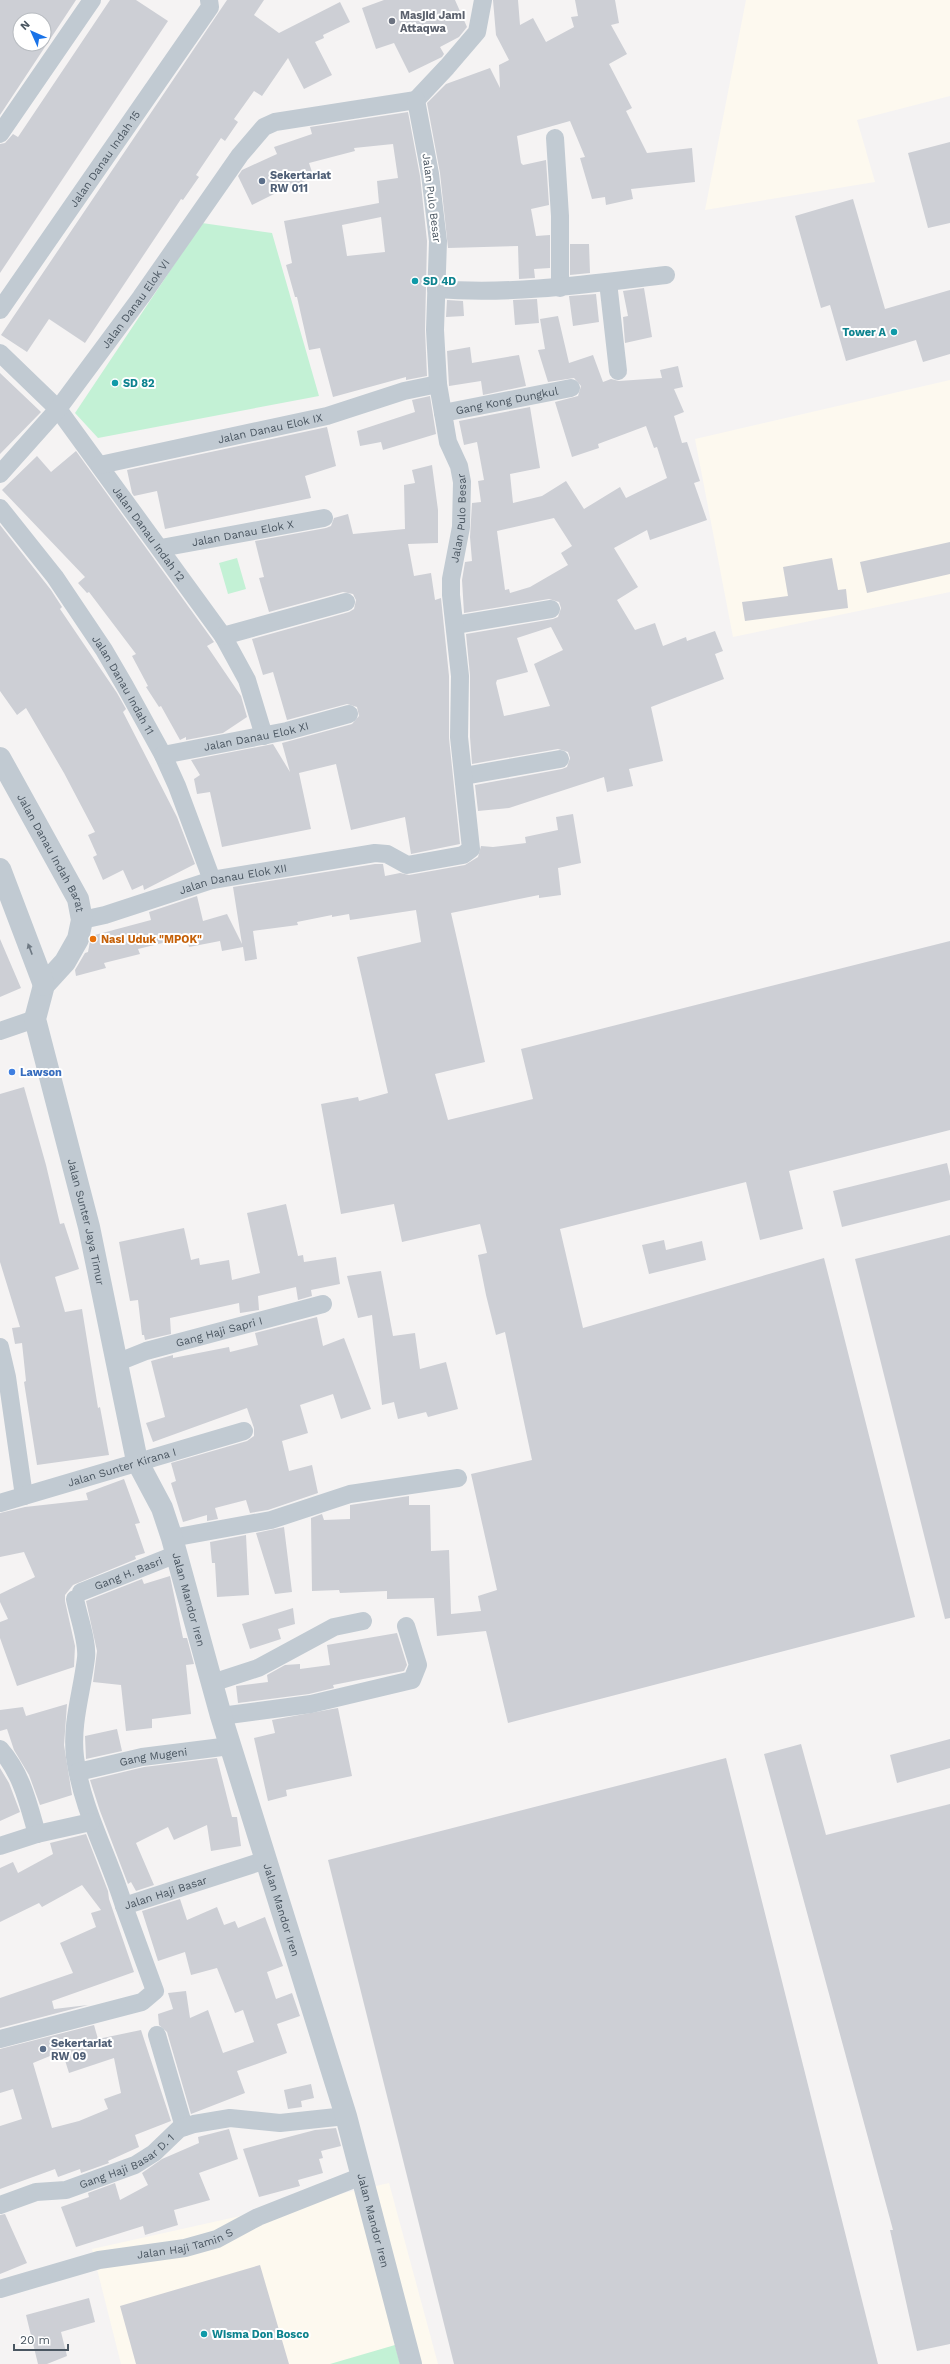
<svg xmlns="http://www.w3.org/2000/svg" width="950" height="2364" font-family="'Work Sans',sans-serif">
  <rect width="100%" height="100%" fill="#f5f3f3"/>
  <!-- commercial -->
  <path fill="#fdf9ef" d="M746,0h204v96l-93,24 18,62 -170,28z
    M950,380v212l-217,45 -38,-198z
    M389,2183l49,181h-317l-29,-115z"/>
  <!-- green -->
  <path fill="#c3f1d5" d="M202,223l70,10 47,163 -221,42 -23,-25z
    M237,558l9,31 -18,5 -9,-31z
    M395,2345l5,19h-70z"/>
  <!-- building -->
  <path fill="#cdcfd5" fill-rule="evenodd" d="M0,0h76l-76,115zM20,20h24v24h-24z
    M110,0h26l32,21 -168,252v-129l5,-1 8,-9 5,3z
    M227,0h37l-10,15 25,18 61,-31 10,20 -27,13 1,3 -9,4 17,33 -28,14 -16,-31 -26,38 -8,-5 -20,28 4,3 -13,19 -4,-3 -25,37 3,2 -16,23 -2,-1 -96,144 -36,-24 -22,33 -26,-17z
    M384,0h71l12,27 -8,10 -19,10 4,7 -2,3 -33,16 -15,-30 -18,6 -14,-41z
    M493,0h25l2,25 13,-7 13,24 28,-15 -3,-10 7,-1 -3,-16h40l4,23 -8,2 16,29 -18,10 23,44 -6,3 21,42 45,-5 3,34 -64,7 2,10 -27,6 -1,-8 -13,2 -12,-41 5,-1 -15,-36 -53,15 4,27 2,2 23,-5 3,45 -18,4 5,27 14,-1v33l-16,1 1,9 -16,1 -1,-33 -70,2 -8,-75 -13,-70 19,-19 44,-16 10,20 -1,-23 10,-5 -13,-25z
    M408,112l12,64 7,65 -2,89 2,46 -21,4v-3l-73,20 -13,-49 -11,2 -12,-53h-2l-9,-32 6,-2 -8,-42 95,-18 -2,-22 21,-3 -5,-34 -39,4 1,3 -46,12 5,15 -28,10 -34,17 -14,-29 4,-6 35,-16 -3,-7 38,-13 -2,-7zM381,217l4,35 -38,4 -5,-31z
    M950,142v81l-22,5 -20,-75z
    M853,199l32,110 65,-19v64l-27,8 -7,-22 -70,21 -16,-56 -9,3 -26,-92z
    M570,244h19l1,29 -20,2z
    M644,288l8,49 -27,6 -2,-26 5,-1 -5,-25z
    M596,294l3,28 -26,4 -4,-30z
    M537,299l2,24 -24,2 -2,-25z
    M447,300l16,1 1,15 -18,1z
    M558,316l11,47 24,-8 10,27 8,-3 8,2 43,-3 -2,-8 18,-4 5,21 -9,2 10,23 -10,4 8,27 5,-1 13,39 -6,2 13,37 -57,20 -3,-10 -33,18 24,39 -21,13 18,30 20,-7 8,23 23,-9 1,4 28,-10 8,20 -8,3 9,25 -73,28 12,54 -34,8 4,17 -26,6 -3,-15 -95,31 -31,3 -3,-26 87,-16 5,-2 3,-9 -2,-6 -10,-3 -86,15 -2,-27v-62l-4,-41 87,-15 5,-2 3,-9 -2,-6 -10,-3 -85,14 -2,-33 3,-18 7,-1 -2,-24 2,-34 9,-1 -3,-21 6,-1 -7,-38 -13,3 -5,-24 71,-14 10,61 -30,6 3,29 29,-7 24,-15 18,28 36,-22 6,11 41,-20 -10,-31 -3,1 -8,-22 -48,18 1,4 -27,9 -17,-55 23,-6 3,-10 -7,-8 -26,4 -10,-32 7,-1 -5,-30zM554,518l18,28 -11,7 7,12 -38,22 -20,6 -1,-4 -4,1 -8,-59zM551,627l12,23 -29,14 16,42 -46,10 -8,-33 1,-3 31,-8 -11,-34z
    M470,347l2,16 47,-8 7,31 -43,9 -2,-14 -32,5 -2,-35z
    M0,373l41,39 -41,42z
    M430,396l6,38 -53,16 -2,-8 -21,4 -3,-15 58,-19 -3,-12z
    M327,427l9,39 -31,10 6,22 -146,31 -8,-38 -23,5 -2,-3 -5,-23z
    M76,451l138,191 -7,4 34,50 6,21 -24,16 -37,7v-3l-6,3 -19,-34 -2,1 -13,-20 2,-1 -16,-30 4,-2 -47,-62 -2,1 -9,-10 7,-6 -83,-87 35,-34 14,16z
    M432,465l6,45v33l-30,1 6,32 17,-3 4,27 6,-2 8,78v62l11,106 -49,10 -6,-37 -54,13 -15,-66 -37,9 12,56 -89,18 -12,-55 -13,2 -3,-15 6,-4 -9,-15 82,-16 17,28 -8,-29 70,-19 7,-8 -2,-9 -10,-3 -60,16 -14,-48 -10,3 -11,-36 97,-27 5,-3 2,-9 -3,-6 -10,-2 -74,20 -10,-34 5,-1 -9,-36 71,-13 5,-2 3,-8 14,-4 5,20 52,-5 -1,-44 11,-2 -3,-13z
    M0,525l51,65 11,17 -2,2 57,84 9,16 -3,3 54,105 18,47 -51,26 -1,-5 -11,5 -9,-20 -20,10 -10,-23 4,-2 -9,-20 7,-3 -31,-59 -38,-65 -9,7 -17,-24z
    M950,542v32l-83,19 -7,-31z
    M832,558l6,32 8,-1 2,19 -103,13 -3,-19 46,-6 -5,-29z
    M573,814l8,49 -23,5 3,27 -22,3v-3l-88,18 34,149 -50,12 13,46 85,-21 -12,-50 429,-108v189l-161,41 14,58 -43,11 -14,-58 -186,47 23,99 241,-70 91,359 -407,106 -22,-92 -49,5 -3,-38 -47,1v-8l-47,2 -1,-3 -27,1 -1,-73 11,-4 2,6 26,-1v-14l59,-9v9h21l1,46 18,-1 2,64 30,-3 -3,-15 19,-6 -26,-116 61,-14 -27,-128 -9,3 -10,-40 -8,-40 9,-2 -7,-29 -78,18 -8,-38 -53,10 -20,-110 37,-7 1,4 29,-8 -31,-136 64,-15 -5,-32 -66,10 -1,-6 -17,3v-2l-35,7 1,3 -45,6 4,28 -12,2 -2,-14 -21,4 -2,-10 -31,6 -2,-10 -49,12 2,5 -36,9 2,5 -30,8 -1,-6 10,-17 3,-1 3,-16 60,-16 -2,-8 48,-16 6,25 24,-7 15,30 -9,-57 142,-23h8l2,12 15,-3 9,2 56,-10 13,-8 3,-11 12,1 33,-4 -1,-6 33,-7 -2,-13z
    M0,939l21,49 -21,9z
    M24,1087l22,78 14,59 4,-1 15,46 -24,8 10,35 17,-3 16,99 2,-1 9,48 -72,10 -13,-83 2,-1 -4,-38 -7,1 -3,-16 8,-1 -20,-65v-168z
    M947,1163l3,13v24l-108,27 -9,-36z
    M286,1204l12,52 5,-1 1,7 32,-5 4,27 -29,6 1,6 -14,4 -2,-13 -38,9 1,14 -19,3 -1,-10 -69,15 1,16 -26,6 -1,-5h-2l-4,-35 -8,1 -11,-59 65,-14 7,32 8,-2 1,7 29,-5 3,20 28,-7 -13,-60z
    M950,1235v383l-5,1 -90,-360z
    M664,1240l2,10 36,-9 4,19 -57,14 -7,-29z
    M381,1271l12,65 22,-3 5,36 26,-7 12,47 -30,8 -2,-5 -28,7 -4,-17 -12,3 -10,-90 -14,3 -11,-42z
    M317,1317l6,29 21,-8 27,71 -30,10 -8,-25 -33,11 8,28 -26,8 7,30 23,-6 6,28 -50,17 -18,3 -4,-13 -31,8 3,11 -11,2v-6l-24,7 -12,-39 5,-2 -5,-18 76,-22 7,-5v-8l-7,-20 -94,34 -7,-19 19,-6 -14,-56 22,-6v3l56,-11 1,5 28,-7 -3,-12z
    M124,1479l16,44 -5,1 10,29 -10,3 1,3 -63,26 -8,10v6l10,45 -1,21 -57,19 -17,-48v-16l8,-3 -8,-17v-8l35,-17 -11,-25 -24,5v-44l25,-6 63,-7 -2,-7z
    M284,1527l8,65 -17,2 -19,-61z
    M246,1535l3,60 -32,2 -2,-34h-3l-2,-21z
    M170,1576l13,62h4l7,26 -8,1 5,49 -39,5v9l-26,3 -5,-46 -28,-3 4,-31 -11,-50 56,-22 2,5z
    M293,1608l2,16 -17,5 3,10 -31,10 -8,-25z
    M397,1633l10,32 -3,6 -71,14 1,3 -25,6 -71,9 -2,-17 32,-4 -1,-7 18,-10 15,-1v5l30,-4 -3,-20z
    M67,1704l-3,41 8,50 -32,10 -11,-30 -15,-25 -7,-21 -7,2v-21l23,-3 3,9z
    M338,1708l14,68 -66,14 1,6 -19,5 -14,-63 21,-5 -3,-13z
    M117,1729l5,22 -36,8 -1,-23z
    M950,1739v29l-53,15 -7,-28z
    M801,1744l25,91 124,-31v540l-33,7 -27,-121h3l-129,-476z
    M217,1758l15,59h5l4,29 -30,5 -4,-26 -33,15 -6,-13 -32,16 18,42 -18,6 -5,-9 -3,2 -28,-73 -10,-31 54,-13z
    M726,1758l152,606h-424l-126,-504z
    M0,1768l9,15 11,29 -20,9z
    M86,1834l22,57 1,8 25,73 -82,29 2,8 34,-4 -88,23v-30l73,-25 -13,-30 36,-16 -5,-14 10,-3 -19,-25 -40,22 -3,-4 -39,19v-54l13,-6 5,11 35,-19 -3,-11z
    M180,1899l7,21 30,-13 7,18 11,-4 3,7 27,-11 18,49 -16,6 9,27 16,-6 8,23 -23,8 10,29 -50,18 8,22 -54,21 -24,-82 -8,-7 -1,-11 15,-5 -5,-16 18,-2 4,27 18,-8 15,43 31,-11 -11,-32 -8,3 -18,-45 -26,7 -6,-23 -27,9 -16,-50z
    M94,2025l4,14 43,-9 30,91 -36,14 4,12 -31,14 1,2 -28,10 -1,-4 -22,8 -3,-8 -55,20v-63l22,-7 -9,-30 -13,4v-44zM62,2051l7,22 45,-15 7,35 -17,6 4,10 -29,12 -27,7 -19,-65z
    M311,2084l3,14 -13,3 1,6 -14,2 -4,-19z
    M336,2128l5,18 -20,5 2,7 -4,1 4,14 -25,7 2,6 -41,11 -16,-48 72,-19z
    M229,2129l9,30 -39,14 11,27 -36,10 4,15 -33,10 -2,-9 -67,21 -15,-40 28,-10 -1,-4 27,-10 5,17 28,-15 -6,-12 20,-14 37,-16 -1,-6z
    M5,2214l22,49 -27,11v-59z
    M260,2265l29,99h-153l-16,-58z
    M89,2298l6,24 -34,10 6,24 -20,8h-9l-12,-49z"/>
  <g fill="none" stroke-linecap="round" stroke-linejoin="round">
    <!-- minor -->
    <g stroke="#c1cad2" stroke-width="18">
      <path d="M416,100l31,-33 30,-35 6,-32"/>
      <path d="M0,134l92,-134"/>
      <path d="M555,138l5,78v72"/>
      <path d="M608,282l10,89"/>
      <path d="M436,289c77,6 153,-5 230,-14"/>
      <path id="s1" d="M0,310l210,-303 -1,-7"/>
      <path id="s2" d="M0,353l58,56 165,227 24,44 17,56"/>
      <path id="s3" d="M443,413l128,-25"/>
      <path id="s4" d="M100,465l227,-49 77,-25 34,-7"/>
      <path id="s5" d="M0,474l58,-65 83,-112 99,-142 24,-28 11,-5 141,-22"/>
      <path id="s6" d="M0,508l55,69 49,73 21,36 38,69 14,31 35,94"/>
      <path id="s7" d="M161,548l163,-30"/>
      <path d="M455,625l96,-16"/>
      <path d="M223,636l123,-34"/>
      <path id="s8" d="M163,755l124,-24 62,-17"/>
      <path d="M464,776l96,-17"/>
      <path id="s9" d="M82,920l23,-5 107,-35 163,-27 12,1 20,11 56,-10 8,-6 -12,-112 1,-61 -9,-81v-16l10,-52 1,-45 -3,-16 -11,-24 -10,-58 -3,-54 3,-89 -8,-67 -14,-74"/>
      <path d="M0,1031l35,-12"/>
      <path d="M0,1347l7,30 17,119"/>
      <path id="s10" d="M116,1363l30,-12 177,-47"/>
      <path id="s11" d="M0,1503l244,-72"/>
      <path d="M172,1538l99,-18 79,-26 108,-16"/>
      <path id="s12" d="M81,1592l96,-38"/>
      <path d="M75,1599c3,16 13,43 11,59 -4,34 -15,65 -11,99 7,53 34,99 49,149"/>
      <path d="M212,1683l46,-15 76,-41 29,-6"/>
      <path d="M221,1716l90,-12 101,-24 6,-15 -12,-39"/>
      <path d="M0,1749c22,25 28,54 37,85"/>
      <path id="s13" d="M78,1772l64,-15 88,-11"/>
      <path d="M0,1846l37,-12 54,-12"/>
      <path d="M157,2035l27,92"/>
      <path id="s14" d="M0,2039l142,-37 13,-11 -31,-85 142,-46"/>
      <path id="s15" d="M0,2205l36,-13 30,-2 69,-25 19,-12 25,-24 15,-5 36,-6 50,5 66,-7"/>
      <path id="s16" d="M0,2289l99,-29 86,-12 32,-9 41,-22 104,-41"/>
    </g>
    <!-- tertiary -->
    <g stroke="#c1cad2" stroke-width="22">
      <path id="s17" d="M0,758l78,141 4,21 -4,19 -13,23 -21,23 -9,34 54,208 48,234 25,47 10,30 49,178 125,400 65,248"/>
      <path d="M0,869l44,116"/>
    </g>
  </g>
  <!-- one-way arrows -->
  <defs><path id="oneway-solid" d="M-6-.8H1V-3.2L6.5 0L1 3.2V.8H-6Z"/></defs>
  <use fill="#6e7983" href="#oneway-solid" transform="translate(30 949) rotate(-111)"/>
  <!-- markers -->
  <circle fill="#6b7280" stroke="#fff" stroke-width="1.5" cx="392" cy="21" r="4"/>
  <g fill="#5c6f8a" stroke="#fff" stroke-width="1.5">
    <circle cx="262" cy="181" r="4"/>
    <circle cx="43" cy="2049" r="4"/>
  </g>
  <g fill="#0f9aa8" stroke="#fff" stroke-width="1.5">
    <circle cx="415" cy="281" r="4"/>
    <circle cx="894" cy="332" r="4"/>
    <circle cx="115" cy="383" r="4"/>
    <circle cx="204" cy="2334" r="4"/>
  </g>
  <circle fill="#e8710a" stroke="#fff" stroke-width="1.5" cx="93" cy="939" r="4"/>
  <circle fill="#3f7fe0" stroke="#fff" stroke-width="1.5" cx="12" cy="1072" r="4"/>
  <g text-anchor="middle" stroke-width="4" stroke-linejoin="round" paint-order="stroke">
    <!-- worship labels -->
    <g font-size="11" font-weight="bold" fill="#5b616d" stroke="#fff" text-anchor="start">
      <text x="400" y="19">Masjid Jami<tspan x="400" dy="13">Attaqwa</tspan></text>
    </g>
    <!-- street labels -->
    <g font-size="11" fill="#4a5661" stroke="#fff">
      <text dy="4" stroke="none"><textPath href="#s1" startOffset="184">Jalan Danau Indah 15</textPath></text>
      <text transform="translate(432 198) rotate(83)" y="4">Jalan Pulo Besar</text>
      <text dy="4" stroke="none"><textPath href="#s5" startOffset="218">Jalan Danau Elok VI</textPath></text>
      <text dy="4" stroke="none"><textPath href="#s3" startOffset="65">Gang Kong Dungkul</textPath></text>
      <text dy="4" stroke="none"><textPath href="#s4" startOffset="174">Jalan Danau Elok IX</textPath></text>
      <text dy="4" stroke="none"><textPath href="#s9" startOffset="736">Jalan Pulo Besar</textPath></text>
      <text dy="4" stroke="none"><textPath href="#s7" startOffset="83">Jalan Danau Elok X</textPath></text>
      <text dy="4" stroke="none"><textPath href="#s2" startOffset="235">Jalan Danau Indah 12</textPath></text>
      <text dy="4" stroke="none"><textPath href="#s6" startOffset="216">Jalan Danau Indah 11</textPath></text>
      <text dy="4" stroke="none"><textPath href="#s8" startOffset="95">Jalan Danau Elok XI</textPath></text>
      <text dy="4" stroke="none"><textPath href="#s17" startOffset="108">Jalan Danau Indah Barat</textPath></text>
      <text dy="4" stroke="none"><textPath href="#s9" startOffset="157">Jalan Danau Elok XII</textPath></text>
      <text dy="4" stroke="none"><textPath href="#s17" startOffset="504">Jalan Sunter Jaya Timur</textPath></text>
      <text dy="4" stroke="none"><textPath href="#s10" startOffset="108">Gang Haji Sapri I</textPath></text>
      <text dy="4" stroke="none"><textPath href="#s11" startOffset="127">Jalan Sunter Kirana I</textPath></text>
      <text dy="4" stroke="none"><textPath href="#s12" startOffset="51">Gang H. Basri</textPath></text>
      <text dy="4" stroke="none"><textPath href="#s17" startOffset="897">Jalan Mandor Iren</textPath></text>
      <text dy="4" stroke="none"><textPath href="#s13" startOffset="77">Gang Mugeni</textPath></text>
      <text dy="4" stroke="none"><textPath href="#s14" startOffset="298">Jalan Haji Basar</textPath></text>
      <text dy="4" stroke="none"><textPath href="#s17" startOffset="1221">Jalan Mandor Iren</textPath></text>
      <text dy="4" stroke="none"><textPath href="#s15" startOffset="136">Gang Haji Basar D. 1</textPath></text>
      <text dy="4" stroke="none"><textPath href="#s17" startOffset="1545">Jalan Mandor Iren</textPath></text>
      <text dy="4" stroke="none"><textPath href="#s16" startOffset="191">Jalan Haji Tamin S</textPath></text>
    </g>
    <!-- service labels -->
    <g font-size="11" font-weight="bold" fill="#4e5e75" stroke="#fff" text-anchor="start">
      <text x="270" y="179">Sekertariat<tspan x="270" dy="13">RW 011</tspan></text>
      <text x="51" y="2047">Sekertariat<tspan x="51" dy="13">RW 09</tspan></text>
    </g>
    <!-- culture labels -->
    <g font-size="11" font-weight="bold" fill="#0d838f" stroke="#fff" text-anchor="start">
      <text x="423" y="285">SD 4D</text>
      <text x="886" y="336" text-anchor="end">Tower A</text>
      <text x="123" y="387">SD 82</text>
      <text x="212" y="2338">Wisma Don Bosco</text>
    </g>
    <!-- food labels -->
    <g font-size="11" font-weight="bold" fill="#c56008" stroke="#fff" text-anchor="start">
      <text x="101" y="943">Nasi Uduk "MPOK"</text>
    </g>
    <!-- shop labels -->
    <g font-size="11" font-weight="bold" fill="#366cbe" stroke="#fff" text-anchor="start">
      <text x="20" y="1076">Lawson</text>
    </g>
  </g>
  <!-- north arrow -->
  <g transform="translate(32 32) rotate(315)"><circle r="19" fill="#ffffff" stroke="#b7bbc0"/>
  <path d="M0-3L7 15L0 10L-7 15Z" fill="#1a73e8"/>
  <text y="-6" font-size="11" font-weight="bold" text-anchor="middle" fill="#4a5661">N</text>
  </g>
  <!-- scale -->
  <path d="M14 2344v6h54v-6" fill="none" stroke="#4a5661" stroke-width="2"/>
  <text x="20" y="2344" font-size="12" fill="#4a5661" stroke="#ffffff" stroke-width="3" paint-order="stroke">20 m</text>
</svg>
